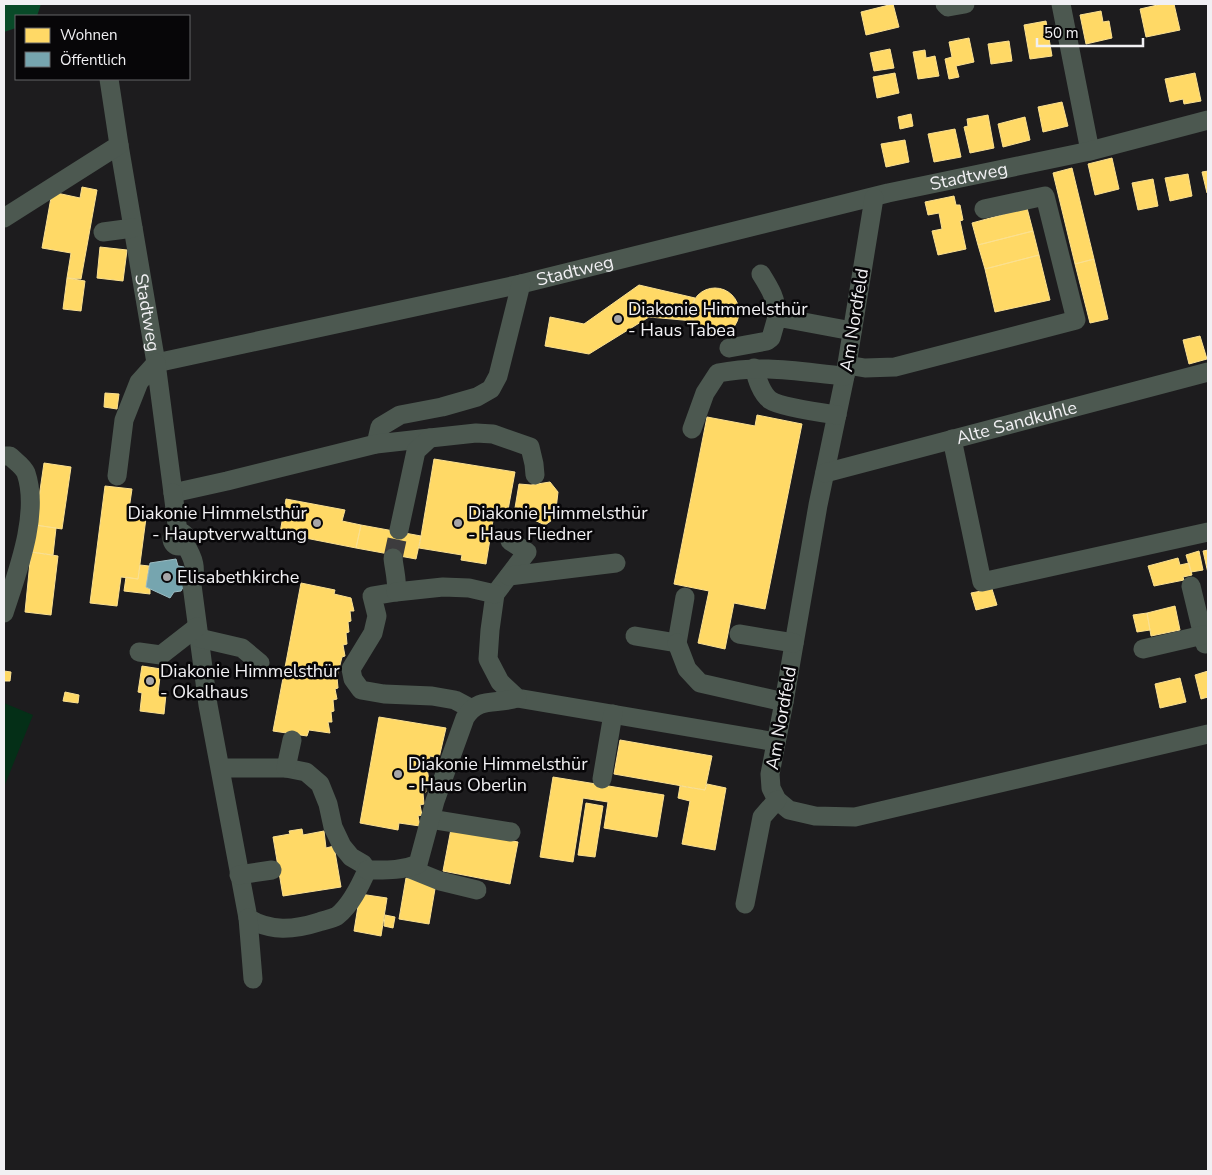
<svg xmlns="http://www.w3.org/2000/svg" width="1212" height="1175" font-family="'Nunito Sans',sans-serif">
  <rect width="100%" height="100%" fill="#1d1c1e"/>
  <!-- green -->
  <path fill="#042f17" d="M4,703l29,12 -29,72z"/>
  <!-- forest -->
  <path fill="#084a28" d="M4,4h37l-4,12h-21v12l-12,4z"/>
  <!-- homes -->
  <path fill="#ffd966" stroke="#fbe090" d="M893,4l6,23 -33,8 -5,-23z
    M1162,4h12l6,26 -34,7 -6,-28z
    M1101,11l2,11 6,-1 3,17 -26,6 -6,-29z
    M1046,21l6,35 -22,3 -6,-34z
    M969,38l5,24 -18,4 3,11 -10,2 -4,-20 7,-2 -3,-15z
    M1009,41l3,20 -21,3 -3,-20z
    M890,49l4,19 -20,3 -4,-18z
    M925,50l1,8 9,-2 4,20 -21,3 -5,-27z
    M895,73l4,20 -22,5 -4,-21z
    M1195,73l6,28 -17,3 -1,-5 -13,3 -5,-23z
    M1062,102l6,24 -25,6 -5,-25z
    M911,114l2,12 -13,3 -2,-12z
    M988,115l6,33 -24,5 -6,-26 4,-1 -1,-7z
    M1025,117l5,23 -27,7 -5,-23z
    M955,129l6,28 -27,5 -6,-28z
    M905,140l4,22 -23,5 -5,-23z
    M1112,158l7,31 -24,6 -7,-31z
    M1072,168l22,91 -19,5 -22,-91z
    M1208,171v22h-1l-5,-21z
    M1188,174l4,22 -22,5 -5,-23z
    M1153,179l5,27 -20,4 -6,-27z
    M82,187l15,3 -16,89 -14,-1 4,-25 -29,-5 10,-56 28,6z
    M954,196l2,9h4l3,15 -3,1 6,28 -28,6 -6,-24 10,-2 -3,-16 -11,2 -3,-13z
    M1027,208l6,23 -55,14 -6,-22z
    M1033,231l6,24 -54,14 -7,-24z
    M100,247l27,3 -4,31 -26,-3z
    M1039,255l11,45 -55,12 -10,-43z
    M1094,259l14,60 -18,4 -15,-59z
    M67,278l18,3 -4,30 -18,-2z
    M639,285l56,13 -4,17 3,6 -45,-4 -60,37 -44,-8 5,-29 34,7z
    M691 312a24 24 0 1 1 48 0a24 24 0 1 1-48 0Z
    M1200,336l7,23 -18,5 -6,-24z
    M105,393l14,1 -2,15 -13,-2z
    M757,415l45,9 -37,185 -31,-6 -9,46 -27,-6 11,-52 -35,-7 33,-167 48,9z
    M434,459l81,13 -7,38 -13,-2 -9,56 -25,-4 1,-5 -43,-7z
    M44,463l27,4 -9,62 -27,-4z
    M550,482l8,10 -3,26 -10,7 -15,-7 -16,-4 5,-30 12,1z
    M105,486l27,3 -4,27 18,2 -8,61 -17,-2 -4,29 -27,-3z
    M286,499l59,11 -3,11 19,4 -5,23 -76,-15z
    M35,525l21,3 -3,27 -22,-3z
    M361,525l60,11 -5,23 -60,-11z
    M1208,550v23l-5,-22z
    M1199,551l4,19 -12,2 -5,-17z
    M31,552l27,4 -7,59 -26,-3z
    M1178,558l2,7 9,-2 3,12 -9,2 1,3 -30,6 -6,-20z
    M140,565l9,1 -3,21h4v7l-26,-3 2,-14 12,2z
    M301,583l34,7 -1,4 17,4 3,13h-4l1,10 -3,1 1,10 -3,1 1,11 -4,1 2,11 -3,1 -5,20 1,11 -3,1 2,10 -4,1 1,11 -3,1 1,10h-4l2,11 -21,-3 -2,6 -34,-5z
    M992,589l5,16 -21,5 -5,-17z
    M1175,606l5,24 -29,6 -4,-23z
    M1147,613l3,17 -13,2 -4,-17z
    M142,666l19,3 -3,24 8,1 -2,20 -24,-3 2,-18 -4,-1z
    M4,671l7,1 -1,9h-6z
    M1208,671v26l-7,2 -6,-24z
    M1180,678l6,24 -26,6 -5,-24z
    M65,692l14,3 -1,8 -15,-2z
    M379,717l67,11 -7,30 -9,-2 -3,12 2,13h-4l1,11 -3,1 1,11 -4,1 2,10 -4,1 2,10 -21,-3 -1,7 -38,-7z
    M620,740l92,16 -7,34 -91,-16z
    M553,777l111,18 -7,42 -53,-9 4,-26 -25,-4 -10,64 -33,-5z
    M707,784l19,4 -11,62 -33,-6 8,-43 -12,-3 2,-12 25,4z
    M586,803l17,3 -8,51 -17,-2z
    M302,829l1,6 21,-4 2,17 8,-2 7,41 -58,9 -10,-59 17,-3 -1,-3z
    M451,829l67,13 -8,42 -67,-13z
    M406,878l30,5 -7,41 -30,-5z
    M360,894l27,4 -6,38 -27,-5z
    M385,915l10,2 -2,11 -9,-2z"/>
  <!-- public -->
  <path fill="#76a5af" stroke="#9bbcc3" d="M176,559l2,7 6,1 3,13 -6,11 -7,1 -4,6 -24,-11 4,-24z"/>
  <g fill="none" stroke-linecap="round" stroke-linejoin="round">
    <!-- minor-tunnel -->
    <path stroke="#3d3c3e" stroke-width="19" stroke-dasharray="19 9" stroke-linecap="butt" d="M393,558l6,-28"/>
    <!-- minor -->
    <g stroke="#4c5850" stroke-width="19">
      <path d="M945,4l3,3 17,-3"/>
      <path d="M1061,4l29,147"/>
      <path id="s1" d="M119,145l37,218 365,-79 367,-91 202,-42 118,-31"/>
      <path d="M874,198l-29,178 -27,129 -34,197 -14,72 1,14 6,12 12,10 26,6 40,1 353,-83"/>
      <path d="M4,218l115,-73 -10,-66"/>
      <path d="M103,232l30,-4"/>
      <path d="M761,274c10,16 15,24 16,43"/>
      <path d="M729,348l38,-7 4,-3 6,-21 75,14"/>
      <path d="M847,365l18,3 30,-1 181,-47 -31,-124 -61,13"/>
      <path d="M754,368c3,11 7,25 16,32 10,7 53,13 67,15"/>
      <path d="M692,429l13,-36 13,-20c45,-9 82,-1 127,3"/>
      <path d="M952,439l30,143 226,-50"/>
      <path d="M376,444l4,-17 20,-12 42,-8 35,-10 14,-8 7,-13 23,-92"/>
      <path d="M4,456h6c5,5 13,10 16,17 14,41 -9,100 -22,140"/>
      <path id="s2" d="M825,473l383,-101"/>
      <path d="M117,476l7,-56 15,-38 17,-19 17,130 54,-12 149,-37 54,-6"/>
      <path d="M173,493l5,39"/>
      <path d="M399,530l17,-79 14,-13 46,-5 17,1 37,13 4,17 1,11"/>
      <circle cx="179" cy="539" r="7"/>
      <path d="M510,541l17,11 -32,42 -5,36 -2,29 12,23 17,16 259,44"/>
      <path d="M185,544c9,15 12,24 7,41l16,120 40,213c22,14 46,12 71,4 5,-2 13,-3 18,-6 14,-11 23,-30 30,-46l-4,-6 -12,-7 -9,-11 -9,-19 -5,-23 -8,-20 -14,-12 -20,-4h-66"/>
      <path d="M393,558c1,11 5,24 3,34l-24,4 5,20 -4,17 -22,36 2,10 8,11 23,4 48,2 23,4 15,8"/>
      <path d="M509,576l107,-13"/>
      <path d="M1191,586l14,58 3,-1"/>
      <path d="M396,592l47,-5 26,1 26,6"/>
      <path d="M739,634l55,9"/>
      <path d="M635,636l42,7 8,-46"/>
      <path d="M199,638l43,10 18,15"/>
      <path d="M677,643l10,26 13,14 84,19"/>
      <path d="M1143,649l60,-14"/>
      <path d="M139,652l22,3 36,-28"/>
      <path d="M286,768l6,-28"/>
      <path d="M602,779l11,-65"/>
      <path d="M430,819l81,13"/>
      <path d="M408,868l32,13 37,9"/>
      <path d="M367,870c18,0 34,1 51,-6l17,-63 30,-83c13,-22 31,-13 52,-20"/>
      <path d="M239,875l33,-5"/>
      <path d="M745,904l17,-87 15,-17"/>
      <path d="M248,918l5,61"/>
    </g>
  </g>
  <!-- markers -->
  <g fill="#a7a6a8" stroke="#070608" stroke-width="2">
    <circle cx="618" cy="319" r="5"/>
    <circle cx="317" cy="523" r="5"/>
    <circle cx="458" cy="523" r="5"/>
    <circle cx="167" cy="577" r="5"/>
    <circle cx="150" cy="681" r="5"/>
    <circle cx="398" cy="774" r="5"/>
  </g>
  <g text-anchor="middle" stroke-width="5" stroke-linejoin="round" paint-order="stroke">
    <!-- street labels -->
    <g font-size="18" fill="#f1f0f3" stroke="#070608">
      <text dy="6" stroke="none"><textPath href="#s1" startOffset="1055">Stadtweg</textPath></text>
      <text dy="6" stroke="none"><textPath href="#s1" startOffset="650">Stadtweg</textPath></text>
      <text dy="6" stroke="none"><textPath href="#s1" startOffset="170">Stadtweg</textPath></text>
      <text transform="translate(854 320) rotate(-81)" y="6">Am Nordfeld</text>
      <text dy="6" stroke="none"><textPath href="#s2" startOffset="198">Alte Sandkuhle</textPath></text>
      <text transform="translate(781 718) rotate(-80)" y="6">Am Nordfeld</text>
    </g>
    <!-- poi labels -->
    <g font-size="18" fill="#f1f0f3" stroke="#070608" text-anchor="start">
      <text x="628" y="315">Diakonie Himmelsthür<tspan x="628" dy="21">- Haus Tabea</tspan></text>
      <text x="307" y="519" text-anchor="end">Diakonie Himmelsthür<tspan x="307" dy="21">- Hauptverwaltung</tspan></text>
      <text x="468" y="519">Diakonie Himmelsthür<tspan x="468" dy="21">- Haus Fliedner</tspan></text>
      <text x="177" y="583">Elisabethkirche</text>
      <text x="160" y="677">Diakonie Himmelsthür<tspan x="160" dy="21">- Okalhaus</tspan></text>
      <text x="408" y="770">Diakonie Himmelsthür<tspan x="408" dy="21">- Haus Oberlin</tspan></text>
    </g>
  </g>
  <!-- border -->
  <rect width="1212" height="1175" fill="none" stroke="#f1f0f3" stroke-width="10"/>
  <!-- legend -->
  <rect x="15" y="15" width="175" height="65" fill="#070608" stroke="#656466"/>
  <rect x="25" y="28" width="25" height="15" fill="#ffd966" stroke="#656466"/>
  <text x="60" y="40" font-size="15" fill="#f1f0f3">Wohnen</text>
  <rect x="25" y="52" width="25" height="15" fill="#76a5af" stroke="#656466"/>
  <text x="60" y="65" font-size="15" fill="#f1f0f3">Öffentlich</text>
  <!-- scale -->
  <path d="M1037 38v8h106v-8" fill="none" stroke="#f1f0f3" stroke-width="2.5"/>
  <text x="1044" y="38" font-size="15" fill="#f1f0f3" stroke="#070608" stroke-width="4" paint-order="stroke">50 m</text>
</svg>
